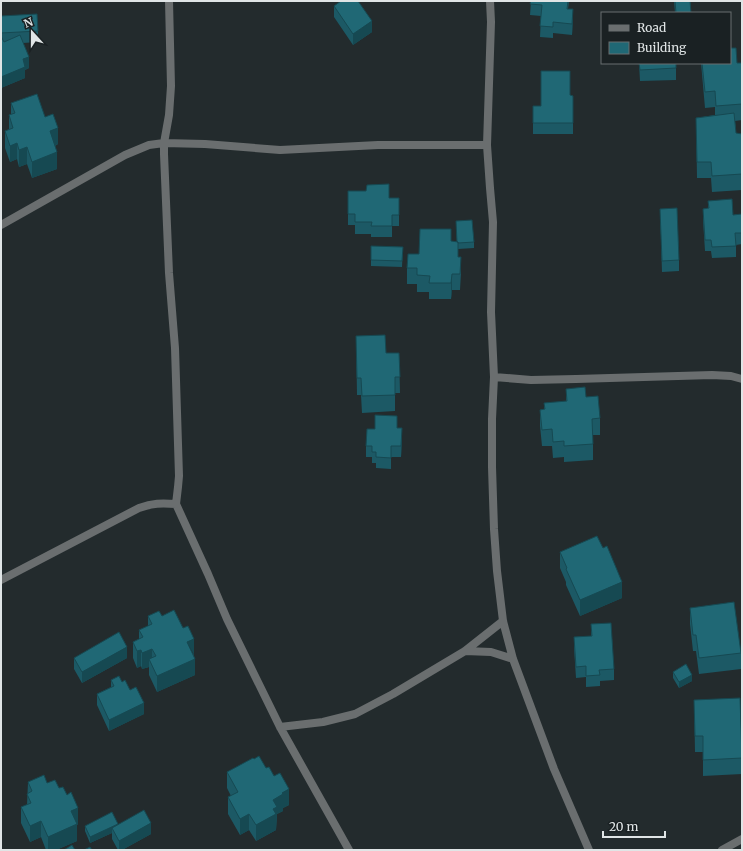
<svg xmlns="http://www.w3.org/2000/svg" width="743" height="851" font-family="Merriweather,serif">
  <rect width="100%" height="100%" fill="#232b2d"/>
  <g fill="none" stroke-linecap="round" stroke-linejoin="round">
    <!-- minor -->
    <path stroke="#6a6e6f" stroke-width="8" d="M169,1l2,85 -2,29 -5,28v11l5,119 6,75 4,128 -1,11 -2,17 32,70 19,45 53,108 69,123
      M490,1l1,21 -4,123 3,43 3,34 -2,90 3,65 -2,42v48l2,62 3,42 6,50 10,38 41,110 35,81
      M1,225l124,-70 24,-10 15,-2 41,1 75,6 98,-5h109
      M494,377l37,3 45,-1 136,-4 19,1 11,3
      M1,580l138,-72c14,-5 22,-5 37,-4
      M465,651l26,1 22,7
      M280,727l43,-5 32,-8 38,-20 72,-43 38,-30
      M722,850l20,-11"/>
  </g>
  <!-- wall -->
  <path fill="#1c5965" d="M531,1h38l-1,8 5,11 -1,15 -19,-2v5l-13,-1 1,-21 -11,-1z
    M674,1h16l1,12h-16z
    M334,6l38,26 -19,13 -19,-28z
    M1,16l37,15v11l-15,1 6,25 -4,2v8l-24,10z
    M639,63h37v17l-36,1z
    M701,63h41v57l-7,1 1,12 6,1v56l-30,2 -1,-14h-14l-1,-60 19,-3v-8l-10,1z
    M570,95l3,1v38h-40v-28h8z
    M11,103l34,14 13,27 -3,2 2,23 -25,9 -5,-14 -8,3 -2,-8 -7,3 -5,-14v-17l4,-1v-15l2,-1z
    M348,191l41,7h10v28h-7v11h-21v-3h-16v-9h-7z
    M708,201l25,14 9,-1v30l-6,1v12l-24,1 -1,-7h-6l-2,-31v-11l5,-1z
    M660,209l19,51v11l-17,1z
    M456,221l18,21v6l-16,1v8l3,16 -1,17h-8l-1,9h-22v-7h-12v-8h-10v-16l12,-14 32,-13 6,1z
    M371,246l32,1 -1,20 -31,-1z
    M356,336l30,17h13l1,40h-5v18l-33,2 -1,-18h-4z
    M566,389l20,8 14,21v17h-7v25l-29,2v-5l-11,1 -1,-12h-10l-2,-20v-16l4,-1v-6l22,-1z
    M397,428l5,11 -1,18h-10v12l-15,-1v-5h-4v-6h-6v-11l9,-17z
    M560,552l62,46 -42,18 -14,-31v-3l-6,-14z
    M690,608l51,45v16l-42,5 -3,-23h-3l-3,-27z
    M148,616h14l32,39 1,20 -38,17 -8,-17v-8l-7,2 -1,-3 -4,2 -4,-10v-16l6,-3v-9l9,-4z
    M591,624l23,45v11l-14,1v5l-14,1v-10l-10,1 -2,-30v-11l17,-1z
    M74,658h53l-45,25 -8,-14z
    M673,672l19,9 -13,7 -6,-10z
    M111,680l11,2 8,8 14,24 -35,17 -12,-26v-11l14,-7z
    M694,700l48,58v16l-39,2v-24h-8z
    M254,759l12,9 23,37 -6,3v3l-6,3 -1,16 -20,11 -7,-11 -9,5 -12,-21v-17l3,-1 -4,-8v-16z
    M28,782l19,1 12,5 19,36 -1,1v16l-21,9h-10l-5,-13 -11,5 -9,-19v-16l6,-2z
    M118,825l33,9 -29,16h-4l-6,-11v-6l-22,10 -5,-12v-5z"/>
  <!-- shaded-wall -->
  <path fill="#164952" d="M573,9v11l-1,15v-11z
    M372,21v11l-19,13v-11z
    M29,57v11l-4,2v8l-24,10v-11l22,-18z
    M58,128v16l-8,4v-17z
    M17,143v16l-7,3v-16z
    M27,147v17l-8,3v-17z
    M57,152v17l-25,9v-16z
    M452,274v16l-1,9v-16z
    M402,428v11l-1,18v-11z
    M622,582v16l-42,18v-16z
    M194,639v16l-7,-13z
    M127,647v11l-45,25v-11z
    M152,649v16l-3,-6v8l-7,2v-16z
    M141,650v16l-4,2v-17z
    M195,659v16l-38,17v-16z
    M692,675v6l-13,7v-6z
    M144,703v11l-35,17v-11z
    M289,789v16l-6,3v3l-6,3 -1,16 -20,11v-16l17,-25 9,-7z
    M78,808v16l-1,1v16l-21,9h-8v-13l23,-26z
    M249,814v16l-9,5v-16z
    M41,821v16l-11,5v-16z
    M151,823v11l-29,16h-3v-9z
    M118,824v6l-6,-2v5l-22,10v-6z"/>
  <!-- building -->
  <path fill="#206875" stroke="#164952" d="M341,1h17l14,20 -19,13 -19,-28z
    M531,1h37l-1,8h6l-1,15 -19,-2v5l-13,-1 2,-21 -12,-1z
    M675,1h15l1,12h-15z
    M37,14l1,17 -37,2v-17z
    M20,35l9,22 -6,2 2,8 -24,10v-41l3,6z
    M730,48h6l1,15h5v41l-26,2 -1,-15 -10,1 -3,-29h28z
    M639,63h37v5l-36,2z
    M541,71h29v24l3,1v27h-40v-17h8z
    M37,94l8,23 8,-3 5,14 -8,3 7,21 -25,10 -5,-15 -8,3 -2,-7 -7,3 -5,-15 8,-3 -4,-13 6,-2 -4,-10z
    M734,113l2,20 6,1v40l-30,2 -1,-14h-14l-1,-44z
    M389,184v14h10v17h-7v11h-21l1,-4h-17v-8h-7v-23h18l1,-6z
    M732,199l1,16 9,-1v19h-7l1,13 -24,1 -1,-7h-6l-2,-31 6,-1 -1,-7z
    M677,208l2,52 -17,1 -2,-52z
    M472,220l2,22 -16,1v-1h-1l-1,-21z
    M420,229h31v12l7,1v15h3l-1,17h-8l-1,9h-22l1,-7 -13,-1v-7h-10l1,-14h11z
    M371,246l32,1 -1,14 -31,-1z
    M385,335l1,18h13l1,24h-5v18l-33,1 -1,-18h-4l-1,-42z
    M585,387l1,10 12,-1 2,22 -8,1 1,25 -29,2v-5l-11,1 -1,-13 -10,1 -2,-20 5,-1 -1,-6 23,-2 -1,-12z
    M375,415l22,1v12h5l-1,18h-10v12l-15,-1v-5h-4v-6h-6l1,-17h8z
    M597,536l6,12 4,-2 15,36 -42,18 -14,-31 1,-1 -7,-16z
    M734,602l7,51 -42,5 -3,-23h-3l-3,-27z
    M174,610l9,18 5,-2 6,13 -7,3 8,17 -38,17 -8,-17 7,-3 -4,-7 -10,4 -1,-3 -4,1 -4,-9 10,-5 -4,-7 13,-6 -4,-8 11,-5 3,5z
    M611,623l3,46 -15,1 1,5 -14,1v-10l-10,1 -2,-30 18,-1 -1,-12z
    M119,632l8,15 -45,25 -8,-14z
    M686,664l6,11 -13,7 -6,-10z
    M119,676l3,6 3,-2 5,10 6,-3 8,16 -35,17 -12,-26 17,-8 -3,-6z
    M740,698l2,60 -39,2v-24h-8l-1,-36z
    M259,756l7,12 3,-1 5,9 6,-3 9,16 -7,4 1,1 -10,6 4,7 -4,2 3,5 -20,11 -7,-11 -9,5 -12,-22 10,-5 -11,-20 26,-14 1,1z
    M44,775l3,8 8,-3 4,8 4,-1 4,8 4,-3 7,16 -7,3 6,13 -29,13 -7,-16 -11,5 -9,-19 10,-4 -4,-9 5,-3 -4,-9z
    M144,810l7,13 -32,18 -7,-13z
    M112,812l6,12 -28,13 -5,-11z
    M72,845l3,5h-11z
    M90,847l2,3h-8z"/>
  <!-- border -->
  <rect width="743" height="851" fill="none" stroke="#e0e5e6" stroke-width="4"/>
  <!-- legend -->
  <rect x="601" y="12" width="130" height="52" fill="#1a2123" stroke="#696f71"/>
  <rect x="609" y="25" width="20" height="6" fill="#6a6e6f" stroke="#696f71"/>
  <text x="637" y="32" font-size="12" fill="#e0e5e6">Road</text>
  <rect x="609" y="42" width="20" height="12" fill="#206875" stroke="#696f71"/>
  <text x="637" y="52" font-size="12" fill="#e0e5e6">Building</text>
  <!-- north arrow -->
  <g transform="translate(32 32) rotate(339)" stroke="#1a2123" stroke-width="3" paint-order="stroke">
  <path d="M0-3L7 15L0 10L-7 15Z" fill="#e0e5e6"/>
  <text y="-6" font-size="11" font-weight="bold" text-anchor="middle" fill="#e0e5e6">N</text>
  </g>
  <!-- scale -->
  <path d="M603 831v6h62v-6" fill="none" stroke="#e0e5e6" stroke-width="2"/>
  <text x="609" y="831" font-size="12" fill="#e0e5e6" stroke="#1a2123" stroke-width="3" paint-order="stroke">20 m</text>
</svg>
